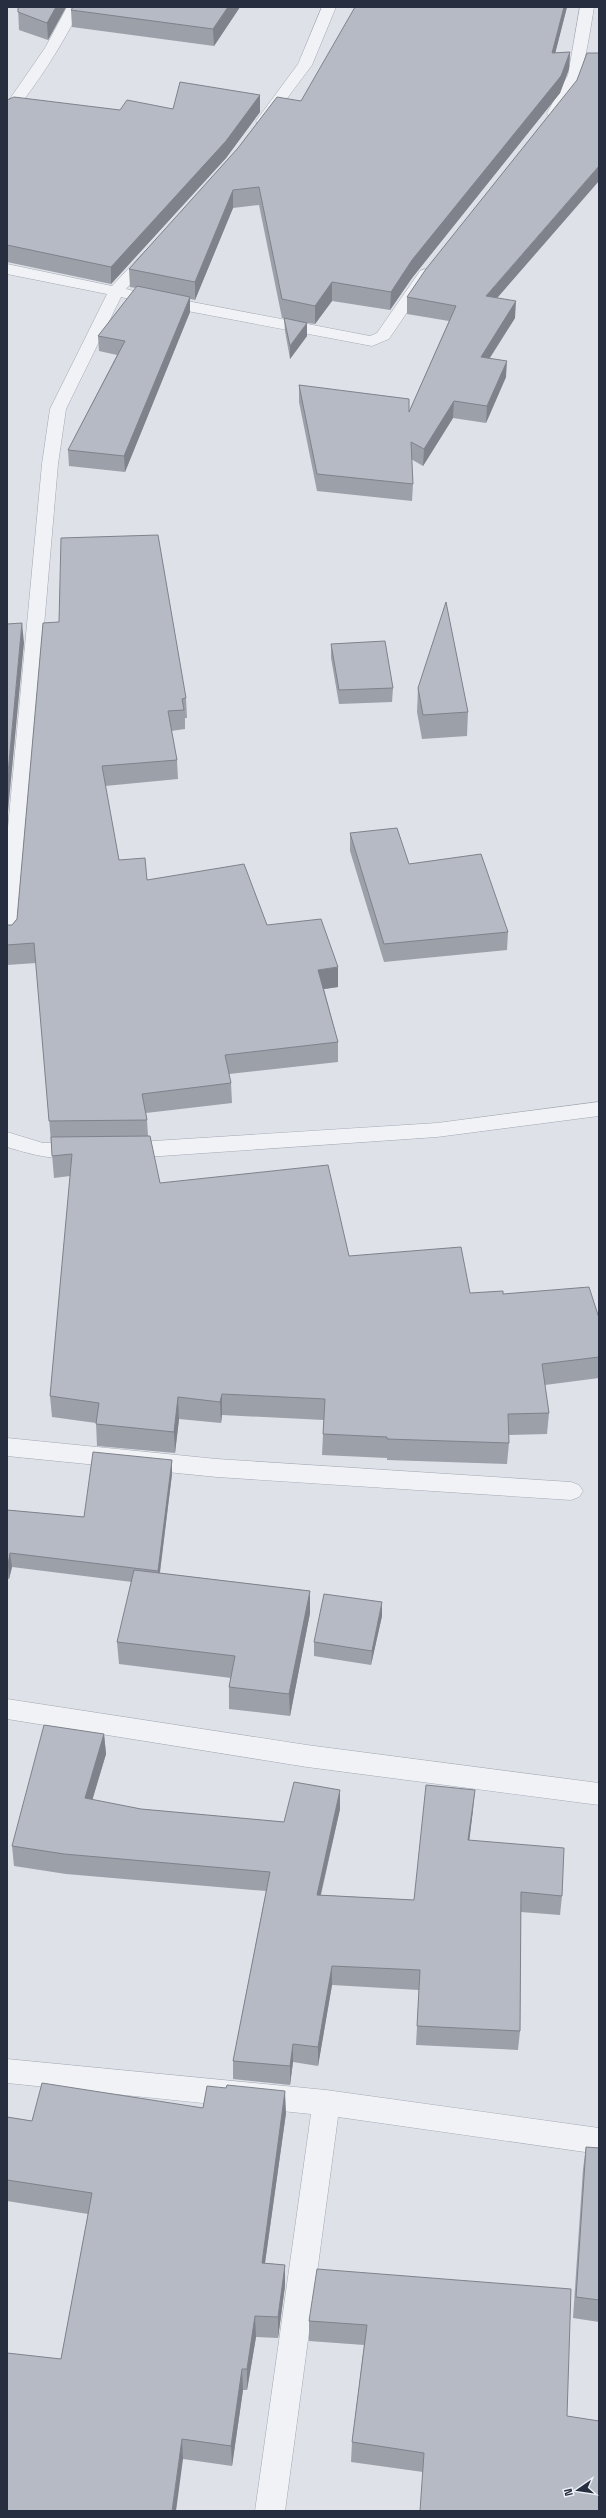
<svg xmlns="http://www.w3.org/2000/svg" width="606" height="2518" font-family="'Space Grotesk',sans-serif">
  <rect width="100%" height="100%" fill="#dee1e8"/>
  <g fill="none" stroke-linecap="round" stroke-linejoin="round">
    <defs>
      <path id="minor" d="M67,7h14c-19,39 -42,74 -69,108l-5,1v-13l38,-55z
        M322,7h14l-24,58 -44,59h-10l-2,-3 42,-57z
        M580,7h14c-7,42 -10,73 -35,109h-10l-2,-3 21,-38z
        M149,250l8,5 -31,34 8,2 3,3 -8,5 -8,-2 -55,112 -8,55 -41,475 -3,5 -7,1v-107l35,-374 8,-55 57,-115 -100,-20v-10l105,22 32,-34z
        M425,269l8,5 -44,65 -17,7 -211,-40 -8,-5 8,-5 209,40 7,-3 43,-62z
        M599,1102v14l-162,21 -276,19 -39,1 -8,-2 -3,-5 3,-5 8,-2 315,-20z
        M7,1132l36,11h39l8,2 3,5 -3,5c-28,8 -57,0 -83,-8z
        M7,1438l210,21 354,23 8,3 4,6 -4,6 -8,3 -354,-23 -210,-21z
        M7,1699l300,46 292,38v22l-292,-38 -300,-48z
        M7,2059l319,31 273,38v26l-261,-37 -53,394h-30l56,-397 -304,-31z"/>
    </defs>
    <!-- minor casing -->
    <use href="#minor" stroke="#a3a8b2" stroke-width="1"/>
    <!-- minor -->
    <use href="#minor" fill="#f1f2f6" fill-rule="evenodd"/>
  </g>
  <!-- wall -->
  <path fill="#9ca0a9" d="M18,7h48l-18,33 -29,-10z
    M73,7h167l-26,39 -142,-19 -1,-17z
    M567,7l-12,46 15,-1 -1,17 -9,24 -148,185 -22,32 -58,-9 -17,23 -8,-1v13l-17,23 -5,-28 -1,-13h-2l-23,-113 -26,3 -38,92 -5,-1v13l-65,160 -56,-6 -1,-16 49,-95 -18,-4 -1,-15 38,-48 -6,-1 -1,-18 172,-168z
    M260,95v17l-34,46 -115,126 -104,-22v-162l113,10 53,-1z
    M407,297l90,1 18,20 -25,40 16,19 -20,46 -33,-5 -30,48 -12,-7 2,25 -1,17 -95,-10 -18,-89v-17l110,27 40,-91 -42,-7z
    M43,623l143,75 1,20h-2v11l-14,2 6,29 1,19 -73,7 14,74 28,20 120,45 71,62 -14,2 14,53v20l-109,12 2,9 1,20 -86,10 1,7 1,16 12,47 189,73 121,37 33,1 96,24v60l-54,7 4,28 -2,21 -38,1v8l-2,21 -120,-4v-2l-65,-3 1,-21 1,-14 -102,-5 -1,8 -42,-4 -4,34 -78,-7 -1,-23 -44,-6 -2,-21 20,-220 -16,2 -18,-215 -29,2v-40h5l5,-6z
    M331,644l62,44 -1,14 -53,2 -8,-46z
    M418,688l50,24 -1,24 -45,3 -5,-27z
    M350,833l59,31 99,68 -1,18 -123,12 -34,-111z
    M172,1460v14l-12,99 150,18v22l-20,103 -61,-7v-22l2,-9 -112,-14 -2,-22 15,-60 -120,-15 -3,12h-2v-69l77,7z
    M382,1616l-11,49 -57,-9v-14z
    M104,1734l2,20 -14,46 49,9 143,13 56,-13 -19,86 93,5 59,-90 -4,30 93,56 -2,19 -39,-3 -1,119 -2,19 -102,-5 3,-55 -87,-5 -14,81 -25,-4 -3,23 -57,-6v-18l33,-170 -200,-17 -52,-8 -2,-20z
    M203,2108l83,5 -21,150 20,2v21l-7,52 -22,-1 -9,53h-4l-11,76 -49,-7 -122,-100 27,-145 -81,-13v-84l25,4z
    M586,2147l13,1v174l-26,-4 10,-149z
    M571,2289l-148,183 -72,-10 1,-20 12,-97 -55,-4v-20z"/>
  <!-- shaded-wall -->
  <path fill="#7f828a" d="M56,7h10l-18,33 -1,-17z
    M228,7h12l-26,39 -1,-17z
    M564,7h3l-16,63 1,-17z
    M570,52l-1,17 -9,24 -148,185 -22,32 1,-18 21,-32z
    M260,95v17l-34,46 -115,126v-17z
    M599,166v15l-114,131 1,-16z
    M233,190v18l-38,92v-18z
    M332,282v19l-17,23v-18z
    M190,297v15l-65,160 -1,-16z
    M516,301l-1,17 -35,55 1,-16z
    M307,323v13l-17,23v-13z
    M507,361l-1,16 -20,46 1,-17z
    M454,401l-1,17 -30,48 1,-17z
    M22,623l2,20 -17,179v-38z
    M338,967v20l-20,3v-20z
    M222,1394v21l-1,8 -1,-21z
    M178,1397l1,22 -4,34 -1,-21z
    M172,1460v14l-14,112v-15z
    M10,1553l2,14 -3,12 -1,-14z
    M310,1591v22l-20,103 -1,-22z
    M382,1602v14l-11,49 1,-14z
    M104,1734l2,20 -19,64 -2,-20z
    M340,1790v19l-24,105 1,-19z
    M475,1790l-2,20 -6,50 1,-20z
    M332,1966v19l-14,81v-19z
    M293,2044v18l-3,23v-19z
    M285,2091l1,22 -24,171v-21z
    M285,2265v21l-7,52v-21z
    M255,2316l1,21 -9,53v-21z
    M242,2369l1,21 -11,76 -1,-20z
    M182,2439l1,20 -7,52h-4z"/>
  <!-- building -->
  <path fill="#b5bac5" stroke="#7f828a" d="M18,7h38l-9,16 -29,-11z
    M73,7h155l-15,22 -142,-19z
    M355,7h209l-12,46 18,-1 -9,24 -149,184 -21,32 -59,-10 -17,24 -33,-7 -23,-112 -26,3 -38,92 -66,-13 109,-121 39,-51 24,4z
    M587,53h12v113l-113,130 30,5 -35,56 26,4 -20,45 -33,-5 -30,48 -13,-7 2,42 -96,-10 -18,-89 110,14v13l47,-106 -49,-9 19,-28 151,-189z
    M180,82l80,13 -34,46 -115,126 -104,-22v-145l7,-3 106,13 7,-10 46,9z
    M137,286l53,11 -66,159 -56,-6 57,-109 -27,-5z
    M284,318l23,5 -17,23z
    M158,535l28,163 -4,1 2,11 -16,1 9,49 -75,6 17,94 26,-2 2,22 97,-16 23,61 54,-6 17,48 -20,3 20,72 -113,13 6,28 -89,11 5,26 -98,1 -15,-178 -27,2v-20h5l5,-6 26,-296 16,-1 2,-84z
    M446,602l22,110 -45,3 -5,-27z
    M22,623l-15,161v-160z
    M385,641l8,47 -54,2 -8,-46z
    M397,828l12,36 72,-10 27,78 -124,12 -34,-111z
    M150,1136l10,47 168,-18 21,91 112,-9 9,46 33,-2v3l86,-7 10,31v39l-57,7 7,49 -41,1 1,29 -122,-4v-2l-64,-3 2,-35 -103,-5 -2,8 -42,-5 -4,35 -78,-8 3,-21 -49,-7 22,-242 -20,2 -1,-19z
    M93,1452l79,8 -14,111 -148,-18 -2,12h-1v-55l77,7z
    M134,1570l176,21 -21,103 -60,-7 6,-31 -118,-14z
    M324,1594l58,8 -10,49 -58,-9z
    M44,1725l60,9 -19,64 56,11 143,13 10,-40 46,8 -23,105 97,5 12,-115 49,5 -7,50 96,8 -2,48 -41,-4 -1,139 -103,-5 3,-56 -88,-4 -14,81 -25,-3 -3,22 -57,-5 37,-189 -206,-18 -52,-8z
    M42,2083l161,25 4,-22 19,2 1,-3 58,6 -23,172 23,2 -7,52 -23,-1 -8,53h-5l-11,77 -49,-7 -10,72h-165v-158l54,6 31,-166 -85,-13v-63l25,4z
    M586,2147l13,1v152l-23,-3z
    M317,2269l254,20 -4,127 32,5v90h-179l4,-58 -72,-11 15,-117 -58,-4z"/>
  <!-- border -->
  <rect width="606" height="2518" fill="none" stroke="#272e3f" stroke-width="16"/>
  <!-- north arrow -->
  <g transform="translate(578 2490) rotate(257)" stroke="#edf0f6" stroke-width="3" paint-order="stroke">
  <path d="M0-3L7 15L0 10L-7 15Z" fill="#272e3f"/>
  <text y="-6" font-size="11" font-weight="bold" text-anchor="middle" fill="#272e3f">N</text>
  </g>
</svg>
